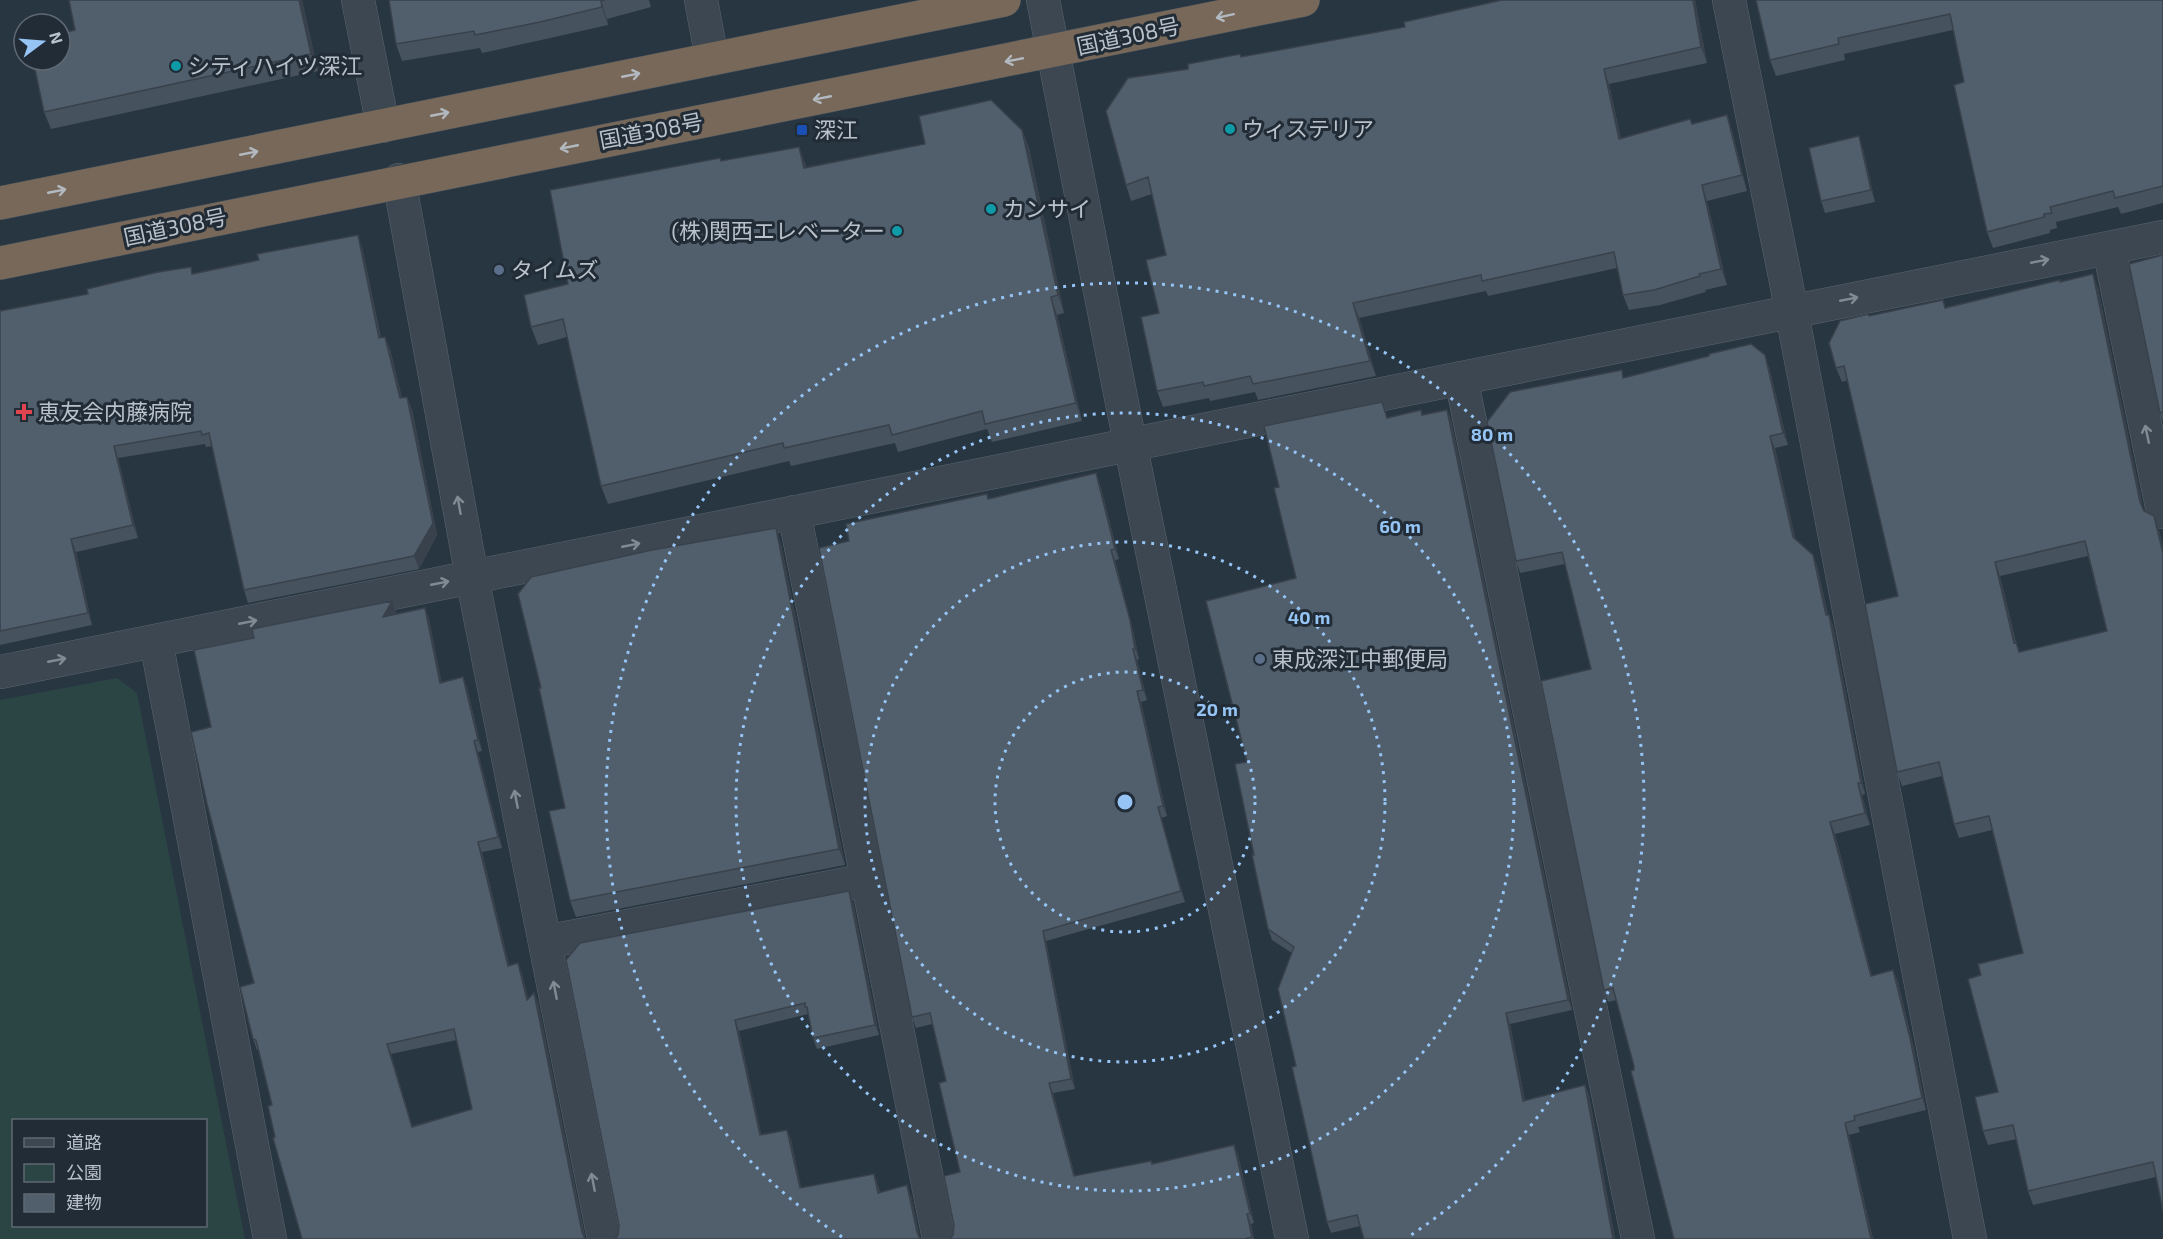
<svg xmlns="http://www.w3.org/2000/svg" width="2163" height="1239" font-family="'Exo 2','Noto Sans JP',sans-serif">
  <rect width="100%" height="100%" fill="#283642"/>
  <!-- green -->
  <path fill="#2b4444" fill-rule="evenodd" d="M117,678l20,15 108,546h-245v-539zM14,1120h192v106h-192z"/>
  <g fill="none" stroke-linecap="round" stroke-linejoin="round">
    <defs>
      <path id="minor" d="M358,0l25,126
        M701,0l11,59
        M1043,0l80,408 169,831
        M1729,0l56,277 185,962
        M399,180l73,397 132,662
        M2109,248l54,264
        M1461,378l177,861
        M794,512l145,727
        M156,641l114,598
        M0,672l2163,-435
        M545,942l322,-62"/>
      <path id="highway" d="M0,203l1004,-203
        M0,263c434,-90 869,-173 1303,-263"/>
    </defs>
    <!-- minor casing -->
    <use href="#minor" stroke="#5a656f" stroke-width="34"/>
    <!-- highway casing -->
    <use href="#highway" stroke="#47525c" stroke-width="34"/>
    <!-- minor -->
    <use href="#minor" stroke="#3c4751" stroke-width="33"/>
    <!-- highway -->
    <use href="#highway" stroke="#776859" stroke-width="33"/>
  </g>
  <!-- wall -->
  <path fill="#46525d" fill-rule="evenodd" d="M302,0l16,71 -267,58 -7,-17 31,-82z
    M389,0h260l2,7 -44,12 1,6 -62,14 -64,14 -2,-5 -78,13 -6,-17z
    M1502,0h193l12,63 -98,21 12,55 71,-15 35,-9 5,16 15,60 -40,10 20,84 -22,5 1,2 -46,13 -31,5 -6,-15 -6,-27 -129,28 -2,-5 -127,27 17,58 -118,24 -3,-8 -45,9 -1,-3 -46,9 -6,-16 2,-78 7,-58 -14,-61 -21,7 -5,-16 62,-116 53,-12 164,-30z
    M1756,0h407v203l-42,11 -3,-7 -62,15 1,6 -7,2v3l-57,15 -6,-16 -23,-150 -11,-52 -109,24 1,6 -69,16 -6,-16z
    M1022,130l7,18 35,165 -7,2 25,106 -90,21 -5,-13 -89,23 -3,-9 -104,23 -2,-5 -181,43 -7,-18 -34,-149 -29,8 -7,-18 37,-43 153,-123 78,-14 7,21z
    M1863,149l12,53 -50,11 -4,-12z
    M362,247l19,91 4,-1 5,12 12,49 10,11 25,126 -18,34 -171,34 -4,-13 -32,-144 -6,1 -1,-3 -87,14 20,80 -62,14 16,73 -92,20v-334l193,-37z
    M2163,255v167l-3,-9z
    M2061,282l37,6 45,221 16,21 4,17v664l-7,-34 -123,28 -5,-14 -11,-52 -29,6 -5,-14 15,-39 -17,-117 42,-22 -31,-123 -33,8 -5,-14 -12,-48 -40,10 -5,-14 1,-176 -50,-216 -6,2 -6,-14 110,-61zM2088,556l19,75 -87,21 -4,-10 -16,-66z
    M1769,367l19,78 -13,3 20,91 18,16 4,11 11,49h1l4,11 32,168 -3,1 8,30 -35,9 37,142 21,-6 5,12 16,67 12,61 -68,17 2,5 -11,3 24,104h-199l-40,-169v-4l-17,-66 -9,2 -4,-12 -13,-321 -26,-105 -45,9 -4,-12 108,-183z
    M1421,410l2,5 24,-5 4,10 121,590 -62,14 15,77 60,-16 4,10 26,144h-251l-4,-13 -29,7 -4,-11 -31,-156 -4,-113 -20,-13 -4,-11 -14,-74 -7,-93 49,-184 -17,-91 109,-69z
    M1100,484l19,75 -4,1 18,71 6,28 -2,1 10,40 -6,2 26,114 -6,2 24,84 -139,39 29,148 -22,4 22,83 77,-12 82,-19 4,10 16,68 -3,1 3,15h-304l3,-4 7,-63 -14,-91 -14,-57 -16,4 -4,-11 -63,-476 140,-43z
    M781,544l64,321 -269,52 -6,-16 -5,-93z
    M392,601l4,11 -2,2 31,-6 4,11 12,63 22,-5 4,11 15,63 -4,1 24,96 -20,4 27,113 13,9 6,25 6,-6 4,10 47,234 -310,-100 -3,-32 -14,-55h-1l-4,-11 1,-56 -43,-256 43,-89zM457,1040l15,69 -60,17 -21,-72z
    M853,902l26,133 -62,14 -4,-11 -5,-24 -69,17 22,104 26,-5 4,10 10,48 73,-14 6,18 31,4 9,43 -302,-4 1,-10 -53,-265z"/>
  <!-- shaded-wall -->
  <path fill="#39424c" d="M299,0h3l16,71 -7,-17z
    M1693,0h2l12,63 -6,-16z
    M601,1l6,18 1,6 -6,-18z
    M1604,69l5,15 15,71 -5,-16z
    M1727,115l5,16 15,60 -5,-16z
    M1022,130l7,18 35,165 -6,-18z
    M1859,136l4,13 12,53 -4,-12z
    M799,147l7,18 4,21 -6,-18z
    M1702,185l5,16 20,84 -6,-16z
    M358,235l4,12 21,104 -4,-13z
    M2093,274l5,14 47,228 -5,-14z
    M1051,297l6,18 25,106 -6,-18z
    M1353,303l6,15 17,58 -6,-15z
    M385,337l5,12 15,62 -5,-13z
    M1765,355l4,12 19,78 -5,-12z
    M407,397l5,12 25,126 -18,34 -5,-13z
    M1447,410l4,10 121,590 -4,-10z
    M1770,436l5,12 23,101 -5,-12z
    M114,446l4,12 20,80 -5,-13z
    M1096,473l4,11 19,75 -4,-10z
    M2154,516l5,14 4,17v6z
    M776,528l5,16 64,321 -6,-16z
    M71,539l5,13 16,73 -4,-12z
    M1111,550l4,10 18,71 6,28 -4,-10z
    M1813,555l4,11 14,61 -5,-12z
    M1995,562l5,14 19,81 -5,-14z
    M392,601l4,11 -9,15 -4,-10z
    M425,608l4,11 15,74 -4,-10z
    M1829,615l4,11 32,168 -4,-11z
    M1133,649l4,11 10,40 -4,-10z
    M463,677l4,11 15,63 -4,-11z
    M1137,691l4,11 26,114 -4,-10z
    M474,741l4,11 24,96 -4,-11z
    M1858,783l4,12 8,30 -5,-12z
    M1158,807l3,11 24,84 -4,-11z
    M1830,822l5,12 40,154 -4,-12z
    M478,842l4,10 30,124 -4,-10z
    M849,891l4,11 26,133 -4,-10z
    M1043,931l3,10 29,148 -4,-10z
    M518,963l4,11 9,36 -4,-10z
    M1893,970l5,12 16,67 12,61 -4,-12z
    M534,993l4,10 47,236 -3,-7z
    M1506,1013l4,11 17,87 -4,-10z
    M735,1020l4,11 25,115 -4,-11z
    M387,1044l4,10 24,83 -3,-10z
    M1049,1083l4,10 24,94 -3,-11z
    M1585,1085l4,10 26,144h-2z
    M1845,1123l4,12 24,104h-2z
    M787,1130l4,10 13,59 -4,-11z
    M1234,1145l4,10 16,68 -4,-10z
    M874,1174l4,11 4,18 -4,-10z
    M907,1185l4,11 9,43 -3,-7z
    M1247,1214l4,10 3,15h-1l-1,-2z"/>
  <!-- building -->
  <path fill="#515f6c" stroke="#39424c" stroke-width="1.5" fill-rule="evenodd" d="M69,0h230l12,54 -267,58 -11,-52h27v-26l15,-4z
    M389,0h216l-4,1 1,6 -62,15 -65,13 -1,-4 -78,13z
    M1502,0h191l8,47 -97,22 15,70 71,-20 2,5 35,-9 15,60 -40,10 19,84 -22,5 1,2 -46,14 -31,5 -9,-43 -132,29 -1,-6 -128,28 17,58 -117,23 -3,-8 -46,10 -1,-4 -46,9 -16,-74 18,-4 -13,-53 20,-5 -18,-78 -22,8 -20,-74 22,-33 60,-9v-5l52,-10 1,3 164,-30 -1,-5z
    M1756,0h407v186l-48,12 -2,-7 -63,16 2,6 -8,1v3l-57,15 -33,-147 10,-3 -14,-68 -112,24 1,6 -69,16z
    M991,100l31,30 36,165 -7,2 25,106 -91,21 -3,-13 -90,24 -3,-10 -105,23 -1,-5 -182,43 -38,-167 -32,8 -7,-32 44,-11 -18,-94 170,-32 1,3 78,-14 5,21 121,-24 -6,-28z
    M1859,136l12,54 -50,11 -12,-53z
    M358,235l21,103 6,-1 15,61 7,-1 26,126 -19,33 -170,34 -35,-157 -7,2 -1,-4 -87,15 19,79 -62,14 17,74 -88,18v-320l88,-17 -1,-5 71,-17 33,-5 1,7 67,-14 -2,-6z
    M2163,255v157l-3,1 -31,-149z
    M2093,274l47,228 4,9 10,5 9,37v658l-10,-49 -125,29 -15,-66 -30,6 -8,-34 23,-5 -30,-113 13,-4 -3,-11 45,-11 -34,-137 -35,8 -15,-62 -42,10 -32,-168 33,-8 -54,-230 -8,2 -7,-25 11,-22 28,-7 1,2 74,-16 2,8 115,-28v2zM2085,541l22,90 -88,21 -3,-10 -2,1 -19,-81z
    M1751,344l14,11 18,78 -13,3 23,101 20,18 13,60h3l32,168h-3l7,30 -35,9 41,154 22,-6 17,68 12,60 -68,18 1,4 -10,3 26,116h-197l-43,-168 3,-1v-4l-21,-78 -9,2 -63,-309 50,-12 -29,-117 -46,9 -29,-139 23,-30 112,-22 1,8 86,-22v-2z
    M1382,402l5,16 34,-8 1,5 25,-5 121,590 -62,13 17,88 62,-16 28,154h-249l-7,-24 -30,7 -35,-155 4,-1 -18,-77 16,-42 -26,-18 -16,-74h2l-19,-91 12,-2 -41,-161 90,-23 -22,-90 5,-1 -15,-61z
    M1096,473l19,76 -4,1 19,70 5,29h-2l10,41 -6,1 26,115 -5,1 23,84 -138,40 28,148 -22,4 25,93 77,-15 1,3 82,-19 16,68 -3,1 5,23 -8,2h-294l3,-4 1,-10 -10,-49 16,-4 -21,-89 7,-2 -16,-68 -18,4 -93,-469 30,-7 -3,-17 141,-30 1,5z
    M776,528l63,321 -269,52 -21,-90 16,-3 -26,-120h2l-23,-94 13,-17 121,-27z
    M392,601l-9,16 42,-9 15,75 23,-6 15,63 -4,1 24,96 -20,5 30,124 10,-3 9,37 7,-7 48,239 3,7h-283l-29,-101 2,-1 -7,-31 4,-1 -16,-65 -3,-1 -13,-52 14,-4 -47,-179 -16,-72 20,-5 -17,-77 60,-12 -2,-9zM454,1029l18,80 -60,18 -25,-83z
    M849,891l26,134 -62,13 -6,-31h-2v-4l-70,17 25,115 27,-5 13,58 74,-14 4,19 29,-8 10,47 3,7h-305l3,-4 1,-10 -53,-265 14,-17z"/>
  <!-- one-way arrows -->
  <defs><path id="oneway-shaft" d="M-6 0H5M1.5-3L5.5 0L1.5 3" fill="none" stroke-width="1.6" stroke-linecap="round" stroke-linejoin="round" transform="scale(1.5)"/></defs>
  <g stroke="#b2b9c0">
    <use href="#oneway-shaft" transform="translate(1225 16) rotate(168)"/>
    <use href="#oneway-shaft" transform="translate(1014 60) rotate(169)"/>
    <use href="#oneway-shaft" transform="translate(631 75) rotate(-11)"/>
    <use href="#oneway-shaft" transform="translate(822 98) rotate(169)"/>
    <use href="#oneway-shaft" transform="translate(440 114) rotate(-11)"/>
    <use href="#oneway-shaft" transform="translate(569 147) rotate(169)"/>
    <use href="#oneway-shaft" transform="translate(249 153) rotate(-11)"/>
    <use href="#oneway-shaft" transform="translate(57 191) rotate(-11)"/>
  </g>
  <g stroke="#818b94">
    <use href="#oneway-shaft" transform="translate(2040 261) rotate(-11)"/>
    <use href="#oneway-shaft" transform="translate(1849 299) rotate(-11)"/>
    <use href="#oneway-shaft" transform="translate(2147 434) rotate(-102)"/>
    <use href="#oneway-shaft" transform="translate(459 505) rotate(-100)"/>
    <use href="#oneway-shaft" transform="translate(631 545) rotate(-11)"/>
    <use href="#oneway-shaft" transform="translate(440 583) rotate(-11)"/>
    <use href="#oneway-shaft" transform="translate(248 622) rotate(-11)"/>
    <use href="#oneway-shaft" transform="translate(57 660) rotate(-11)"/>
    <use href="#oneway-shaft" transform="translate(516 799) rotate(-101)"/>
    <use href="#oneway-shaft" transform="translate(555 990) rotate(-101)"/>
    <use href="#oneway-shaft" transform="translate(593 1182) rotate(-101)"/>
  </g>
  <!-- distance rings -->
  <g fill="none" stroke="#95c4f5" stroke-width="3" stroke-dasharray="3 6">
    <circle cx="1125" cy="802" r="130"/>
    <circle cx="1125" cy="802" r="260"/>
    <circle cx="1125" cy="802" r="389"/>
    <path d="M842 1237A519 519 0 1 1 1408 1237"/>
  </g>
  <!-- markers -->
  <g fill="#0f9aa8" stroke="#212c37" stroke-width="2">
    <circle cx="176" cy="66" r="6"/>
    <circle cx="1230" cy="129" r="6"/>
    <circle cx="991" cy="209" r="6"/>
    <circle cx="897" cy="231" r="6"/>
  </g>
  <rect fill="#1a4fb4" stroke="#212c37" stroke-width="2" x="796" y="124" width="12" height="12" rx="3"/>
  <g fill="#5c6f8a" stroke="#212c37" stroke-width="2">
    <circle cx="499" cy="270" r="6"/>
    <circle cx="1260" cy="659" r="6"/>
  </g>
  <path fill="#e0444e" stroke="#212c37" stroke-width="2" d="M21 403h6v6h6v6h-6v6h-6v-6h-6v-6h6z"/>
  <g text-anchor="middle" stroke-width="6" stroke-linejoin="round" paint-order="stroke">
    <!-- street labels -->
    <g font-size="22" fill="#b9c2cb" stroke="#212c37">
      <text transform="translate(1128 36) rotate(-12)" y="8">国道308号</text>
      <text transform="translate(651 131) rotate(-11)" y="8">国道308号</text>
      <text transform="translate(175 227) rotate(-12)" y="8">国道308号</text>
    </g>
    <!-- poi labels -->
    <g font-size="22" fill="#b9c2cb" stroke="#212c37" text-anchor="start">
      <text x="188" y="74">シティハイツ深江</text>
      <text x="1242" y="137">ウィステリア</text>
      <text x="814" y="138">深江</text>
      <text x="1003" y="217">カンサイ</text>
      <text x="885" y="239" text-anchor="end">(株)関西エレベーター</text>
      <text x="511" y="278">タイムズ</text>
      <text x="38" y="420">恵友会内藤病院</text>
      <text x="1272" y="667">東成深江中郵便局</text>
    </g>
  </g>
  <circle cx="1125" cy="802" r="9" fill="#95c4f5" stroke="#212c37" stroke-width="3"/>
  <g font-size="18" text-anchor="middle" font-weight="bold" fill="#95c4f5" stroke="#212c37" stroke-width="6" stroke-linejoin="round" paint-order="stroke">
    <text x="1492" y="441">80 m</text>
    <text x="1400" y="533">60 m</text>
    <text x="1309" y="624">40 m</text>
    <text x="1217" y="716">20 m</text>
  </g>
  <!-- legend -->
  <rect x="12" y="1119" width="195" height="108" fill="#212c37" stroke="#5e6872" stroke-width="1.5"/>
  <rect x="24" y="1138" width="30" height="9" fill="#3c4751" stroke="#5e6872" stroke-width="1.5"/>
  <text x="66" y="1149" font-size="18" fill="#b9c2cb">道路</text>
  <rect x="24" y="1164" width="30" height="18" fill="#2b4444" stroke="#5e6872" stroke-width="1.5"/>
  <text x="66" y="1179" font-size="18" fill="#b9c2cb">公園</text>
  <rect x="24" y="1194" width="30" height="18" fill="#515f6c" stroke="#5e6872" stroke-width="1.5"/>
  <text x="66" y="1209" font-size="18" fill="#b9c2cb">建物</text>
  <!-- north arrow -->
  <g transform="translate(42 42) rotate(74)"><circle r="28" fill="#212c37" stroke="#5e6872" stroke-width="1.5"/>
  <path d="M0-4.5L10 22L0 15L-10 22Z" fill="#95c4f5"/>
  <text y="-9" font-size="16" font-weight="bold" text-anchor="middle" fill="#b9c2cb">N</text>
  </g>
</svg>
